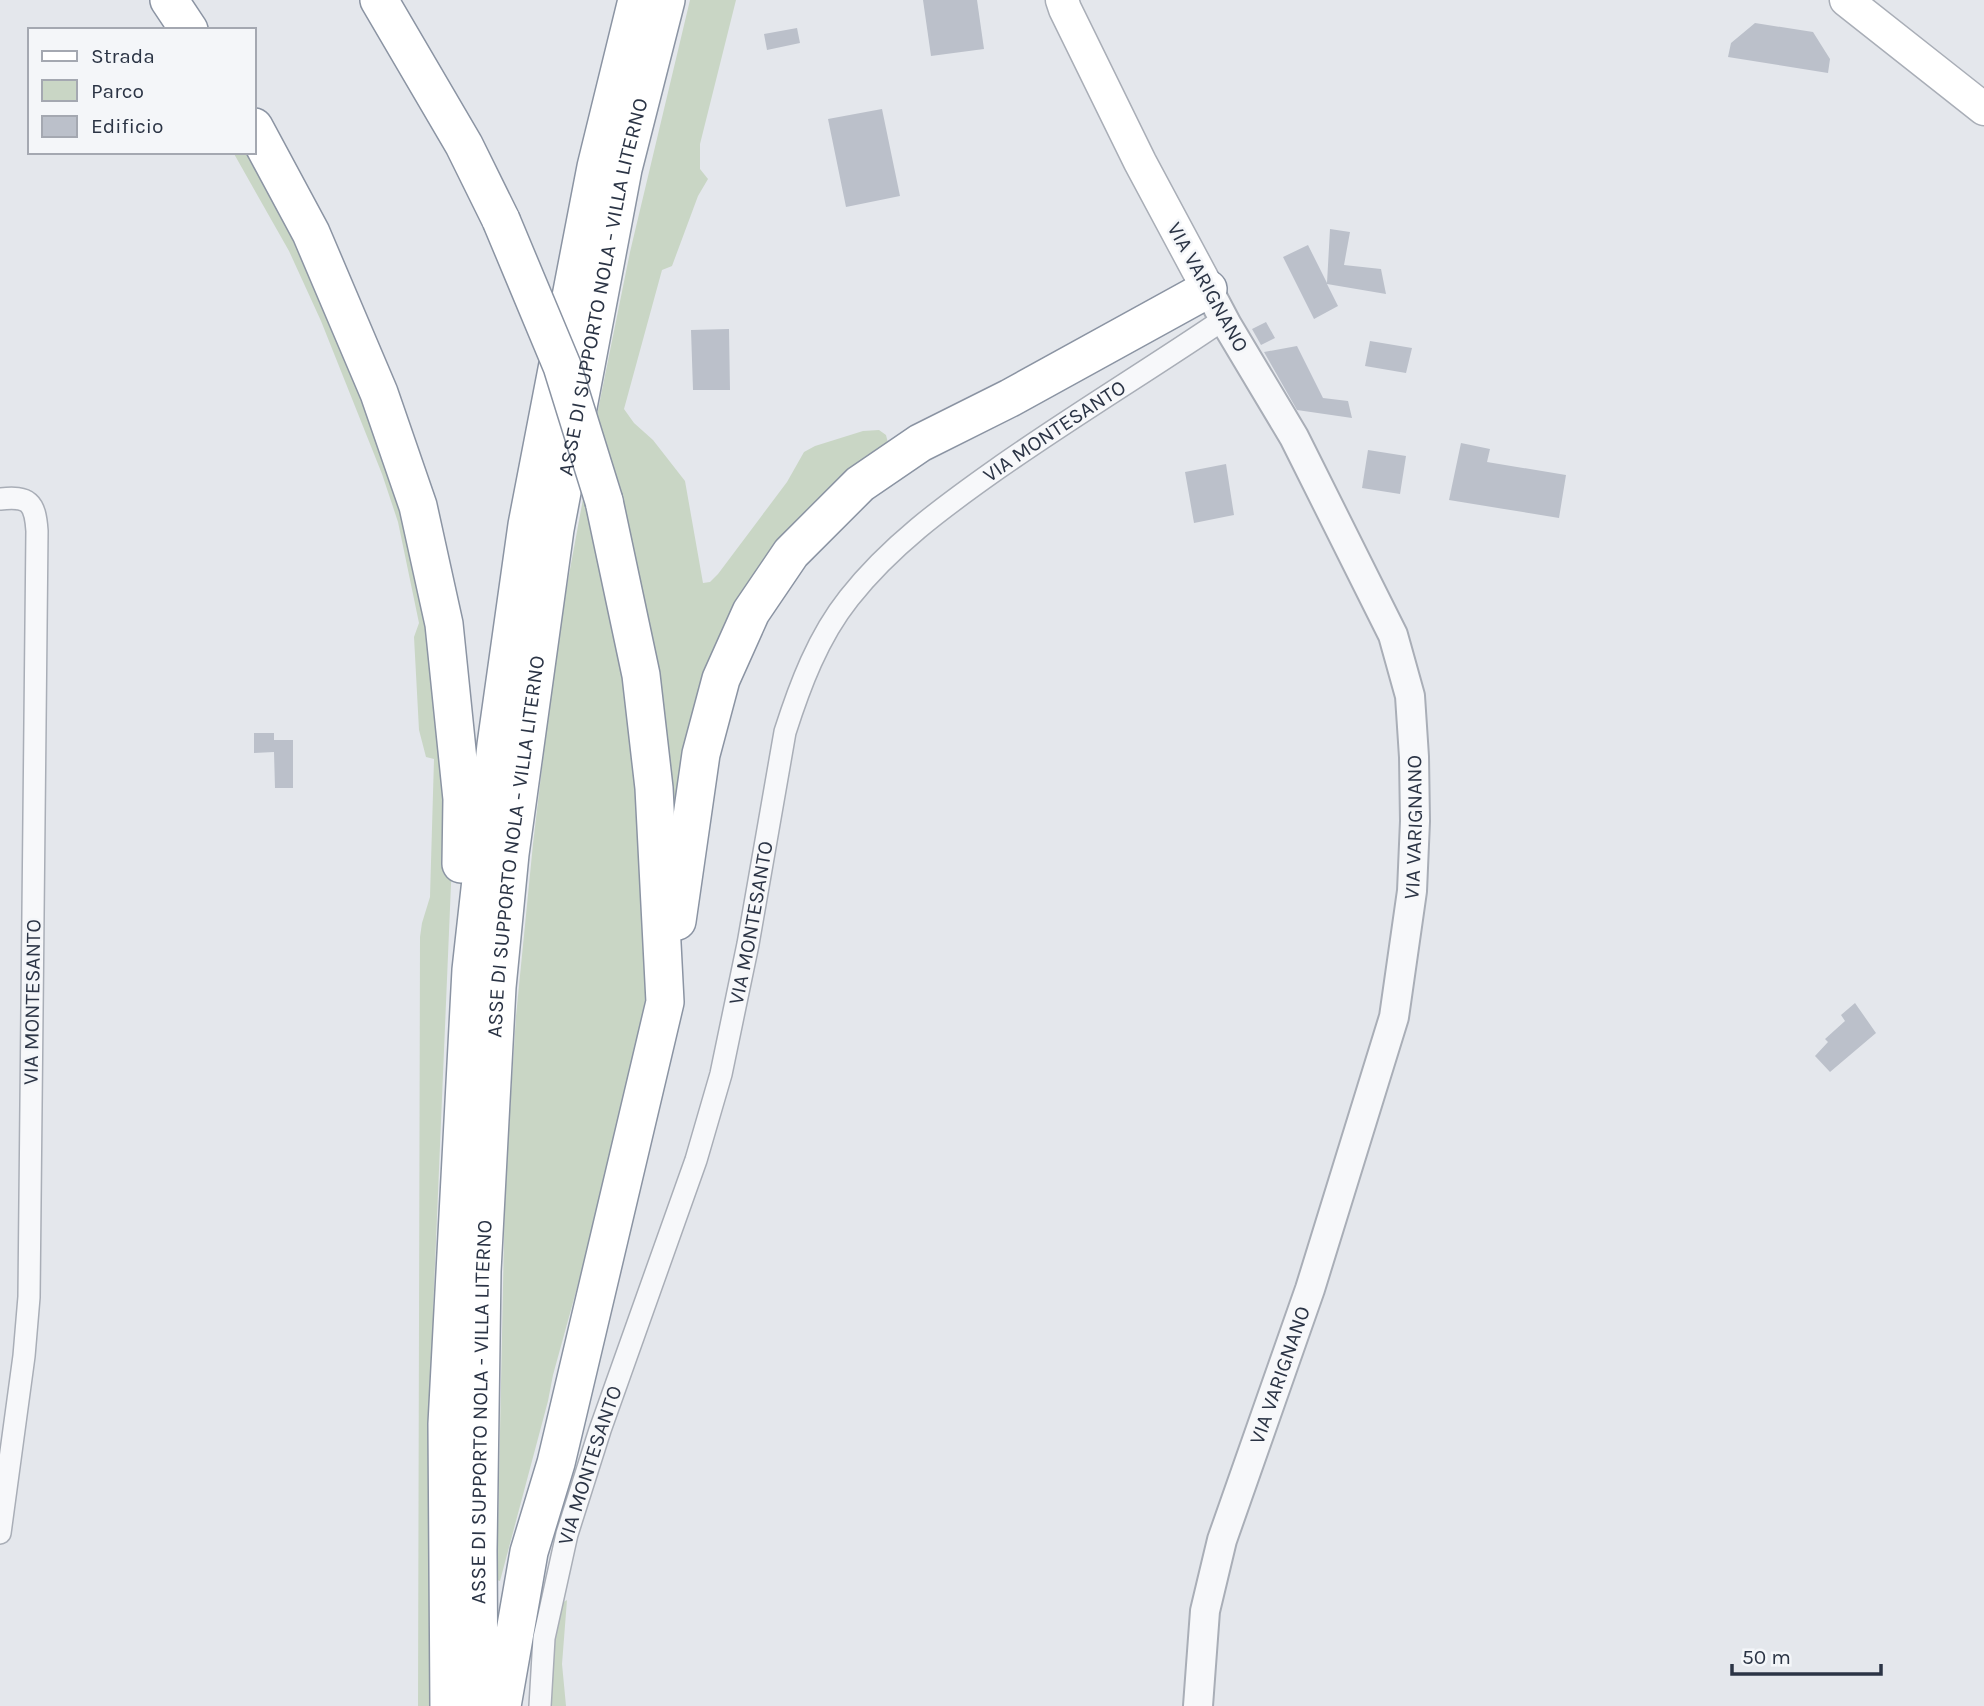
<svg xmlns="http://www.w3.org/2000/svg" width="1984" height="1706" font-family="Karla,sans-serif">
  <rect width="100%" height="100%" fill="#e4e7ec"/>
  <!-- green -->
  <path fill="#c9d6c5" d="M690,0h46l-36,144v25l8,10 -10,17 -26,70 -10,4 -38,139 10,14 19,17 32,41 18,102 7,-1 8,-8 69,-92 17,-30 11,-6 48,-15 16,-1 7,5 3,12 -85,80 -134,316 -5,-131 -15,-84 -53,-213 33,-163z
    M233,152h21l58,108 111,307 31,246 -21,499 1,394h-16l2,-769 2,-14 8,-26 4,-138 -8,-2 -7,-27 -5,-93 5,-14 -21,-101 -16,-48 -61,-153 -32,-70z
    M585,488l41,178 22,247 -2,79 -4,45 -18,80 -71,258 -5,26 -48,180 -3,-1 8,-392 11,-172 17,-172 24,-204z
    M567,1600l-5,64 4,42h-21l12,-100z"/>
  <!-- building -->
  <path fill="#bbc0ca" d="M923,0h54l7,49 -53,7z
    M1755,23l58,9 17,27 -2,14 -100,-16 3,-14z
    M797,28l3,15 -33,7 -3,-16z
    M882,109l18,87 -54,11 -18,-88z
    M1330,229l20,3 -6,33 37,4 5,25 -59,-10 11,22 -24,13 -31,-62 25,-12 19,38z
    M1266,322l9,16 -14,7 -9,-16z
    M729,329l1,61h-37l-2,-60z
    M1370,341l42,7 -6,25 -41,-7z
    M1297,346l26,52 25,3 4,17 -55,-8 -33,-58z
    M1461,443l29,6 -3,13 79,13 -7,43 -110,-18z
    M1368,450l38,6 -6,38 -38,-6z
    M1226,464l8,51 -40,8 -9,-51z
    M254,733h20v7h19v48h-18l-1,-36 -20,1z
    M1855,1003l21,30 -46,39 -15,-16 13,-14 -3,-3 20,-18 -4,-6z"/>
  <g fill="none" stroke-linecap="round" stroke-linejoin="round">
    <defs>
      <g id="minor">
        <path d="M0,499c29,-3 35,3 37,32l-8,766 -5,59 -24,177"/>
        <path id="s1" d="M540,1706l4,-68 23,-104 33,-104 96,-270 25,-86 27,-130 37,-212c15,-47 33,-95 64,-134 41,-52 94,-91 148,-129 74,-52 152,-99 227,-150"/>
      </g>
      <g id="tertiary">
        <path id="s2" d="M1198,1706l7,-95 17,-71 88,-251 84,-272 18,-126 3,-70 -1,-64 -4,-61 -17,-61 -99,-198 -67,-112 -19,-36"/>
      </g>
      <path id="secondary" d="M1062,0l3,9 75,153 68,127
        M1846,0l138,109"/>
      <g id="trunk">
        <path d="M169,0l20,30"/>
        <path d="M379,0l85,145 37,75"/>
        <path d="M254,127l57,106 68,160 39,113 26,118 18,175 -1,65"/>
        <path d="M677,921l24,-167 20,-75 30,-67 40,-59 69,-69 60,-41 90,-45 198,-109"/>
        <path d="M449,1706l-2,-282 24,-454 25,-225 31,-220 69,-358 41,-167"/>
        <path id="s3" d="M479,1706l-1,-155 4,-280 15,-284 13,-133 45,-325 68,-360 43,-169"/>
        <path d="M502,1706l27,-154 27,-89 109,-461 -11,-214 -13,-113 -37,-174"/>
      </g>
    </defs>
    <!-- minor casing -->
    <use href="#minor" stroke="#a9aeb7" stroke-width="24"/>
    <!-- tertiary casing -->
    <use href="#tertiary" stroke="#a9aeb7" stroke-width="32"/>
    <!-- secondary casing -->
    <use href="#secondary" stroke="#a9aeb7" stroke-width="35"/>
    <!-- trunk casing -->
    <use href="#trunk" stroke="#8b94a3" stroke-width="40"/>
    <!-- minor -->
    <use href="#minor" stroke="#f7f8fa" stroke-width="21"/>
    <!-- tertiary -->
    <use href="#tertiary" stroke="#f7f8fa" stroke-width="28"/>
    <!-- secondary -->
    <use href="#secondary" stroke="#fff" stroke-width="32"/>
    <!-- trunk -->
    <use href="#trunk" stroke="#fff" stroke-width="37"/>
    <defs>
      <path id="trunk-bridge" d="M501,220l61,146 42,135"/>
    </defs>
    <!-- trunk-bridge casing -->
    <use href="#trunk-bridge" stroke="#8b94a3" stroke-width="40" stroke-linecap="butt"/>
    <!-- trunk-bridge -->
    <use href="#trunk-bridge" stroke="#fff" stroke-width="37"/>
  </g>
  <g text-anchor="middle" stroke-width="5" stroke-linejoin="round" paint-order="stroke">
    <!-- street labels -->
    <g font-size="21" fill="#2b3445" stroke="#f4f6f9">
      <text dy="7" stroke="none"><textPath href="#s3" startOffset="1428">ASSE DI SUPPORTO NOLA - VILLA LITERNO</textPath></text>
      <text transform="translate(1208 287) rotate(61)" y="7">VIA VARIGNANO</text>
      <text dy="7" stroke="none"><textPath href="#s1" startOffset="1423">VIA MONTESANTO</textPath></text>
      <text dy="7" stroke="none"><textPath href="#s2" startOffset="910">VIA VARIGNANO</textPath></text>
      <text dy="7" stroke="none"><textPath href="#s3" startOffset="861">ASSE DI SUPPORTO NOLA - VILLA LITERNO</textPath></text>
      <text dy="7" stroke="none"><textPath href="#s1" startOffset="814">VIA MONTESANTO</textPath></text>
      <text transform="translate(32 1002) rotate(-89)" y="7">VIA MONTESANTO</text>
      <text dy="7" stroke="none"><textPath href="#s2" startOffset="343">VIA VARIGNANO</textPath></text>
      <text dy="7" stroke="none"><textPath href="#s3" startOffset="294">ASSE DI SUPPORTO NOLA - VILLA LITERNO</textPath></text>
      <text dy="7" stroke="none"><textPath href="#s1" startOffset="247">VIA MONTESANTO</textPath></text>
    </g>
  </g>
  <!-- legend -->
  <rect x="28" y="28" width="228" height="126" fill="#f4f6f9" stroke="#a4a8b1" stroke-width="2"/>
  <rect x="42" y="51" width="35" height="10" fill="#ffffff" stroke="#a4a8b1" stroke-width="2"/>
  <text x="91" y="63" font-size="21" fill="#2b3445">Strada</text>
  <rect x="42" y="80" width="35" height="21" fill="#c9d6c5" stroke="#a4a8b1" stroke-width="2"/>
  <text x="91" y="98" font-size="21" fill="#2b3445">Parco</text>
  <rect x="42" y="116" width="35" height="21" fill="#bbc0ca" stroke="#a4a8b1" stroke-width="2"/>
  <text x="91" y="133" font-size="21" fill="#2b3445">Edificio</text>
  <!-- scale -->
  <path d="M1732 1664v10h149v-10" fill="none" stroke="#2b3445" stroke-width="3.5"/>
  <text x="1742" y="1664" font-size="21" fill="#2b3445" stroke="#f4f6f9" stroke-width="5" paint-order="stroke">50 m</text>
</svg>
